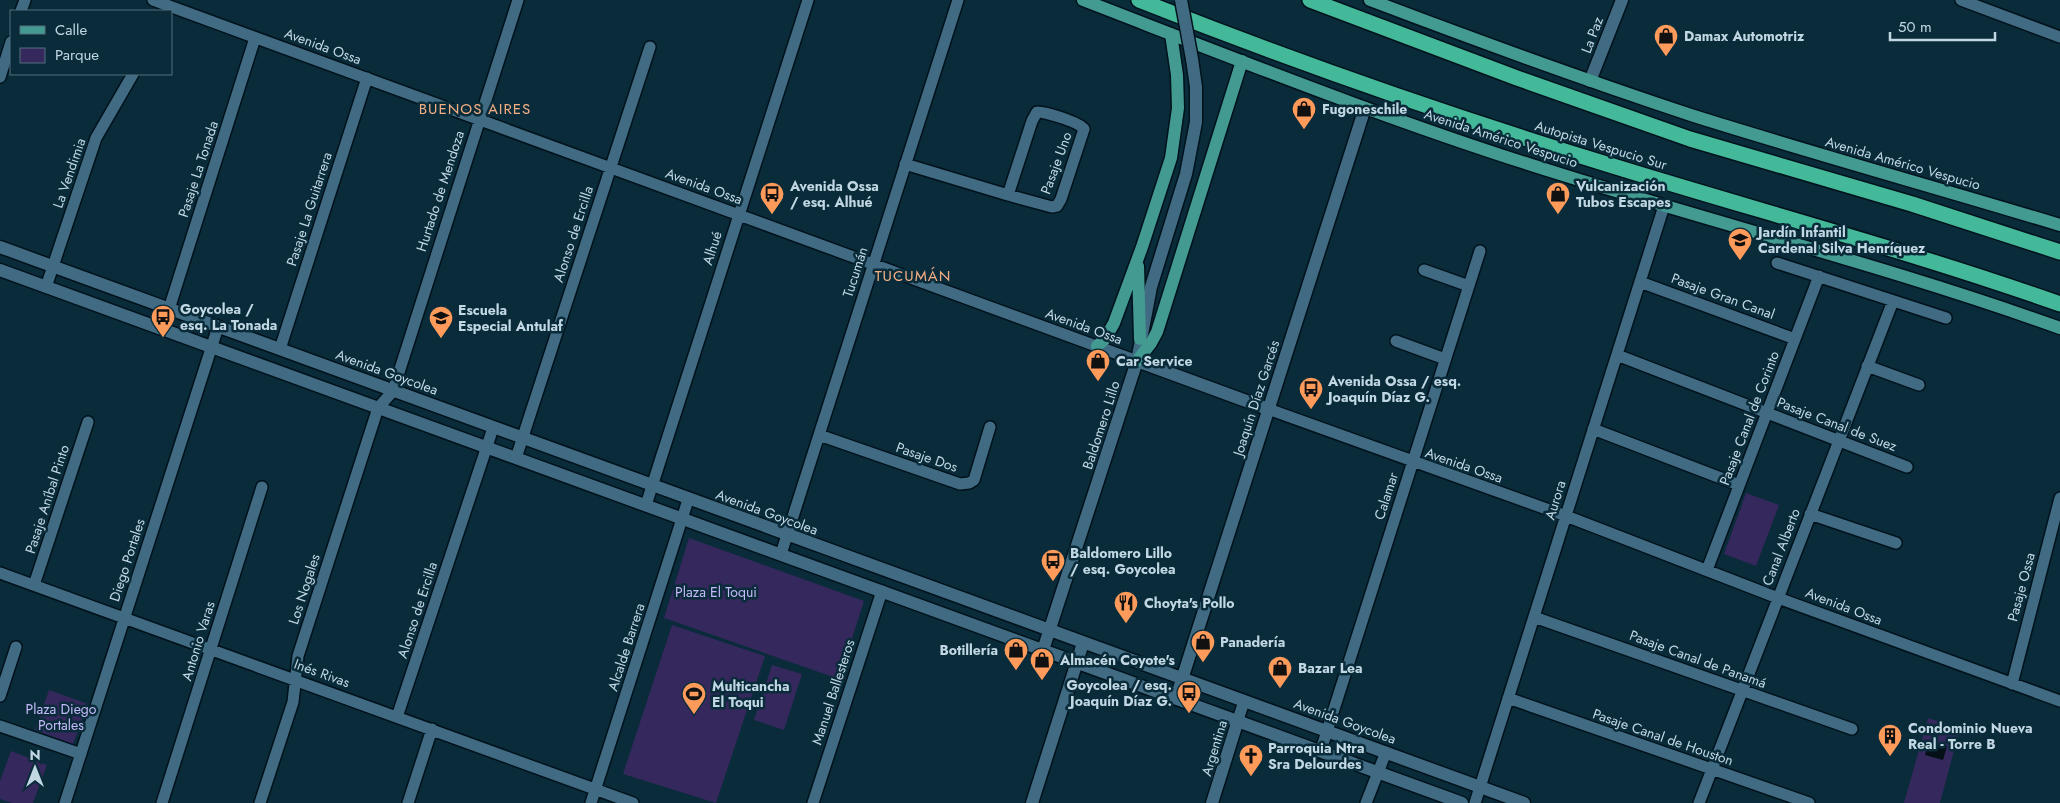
<svg xmlns="http://www.w3.org/2000/svg" width="2060" height="803" font-family="Jost,sans-serif">
  <rect width="100%" height="100%" fill="#092b3a"/>
  <!-- green -->
  <path fill="#35285d" d="M1746,493l33,12 -23,61 -32,-12z
    M689,538l175,63 -25,78 -175,-61z
    M672,625l93,31 -49,147 -93,-29z
    M772,665l30,9 -18,56 -30,-10z
    M49,690l39,14 -15,40 -38,-14z
    M1928,718l32,10 -20,75h-36z
    M11,751l36,14 -14,38h-21l-12,-4v-18z"/>
  <!-- water -->
  <path fill="#041017" d="M1929,741l18,5 -4,14 -18,-5z"/>
  <g fill="none" stroke-linecap="round" stroke-linejoin="round">
    <defs>
      <path id="minor" d="M153,0l984,361
        M1961,0l99,37
        M21,11l4,-11
        M0,77l11,-35
        M1037,112c9,0 42,10 47,17l-23,70 -4,7 -5,1 -44,-12 24,-74z
        M905,164l103,31
        M1777,263l169,55
        M1424,270l45,16
        M1640,282l155,57
        M46,287l50,-149 37,-64
        M169,309l86,-271
        M1396,341l49,18
        M280,349l87,-271
        M1617,355l290,112
        M1867,366l52,19
        M1268,409l298,107 212,82 282,103
        M1593,429l146,56
        M819,435l141,49 9,-1 5,-3 16,-53
        M516,458l134,-411
        M646,505l162,-505
        M1810,514l86,29
        M781,554l177,-554
        M1707,570l112,-294
        M0,573l633,230
        M34,585l54,-163
        M1534,617l318,112
        M2012,684l48,-186
        M0,696l16,-49
        M1508,698l301,105
        M397,717l96,-289
        M1238,720l6,-19
        M0,726l81,28
        M1321,750l159,-499
        M65,803l153,-476
        M162,803l100,-316
        M260,803l33,-101 5,-46 80,-248 15,-17 125,-391
        M408,803l24,-74
        M591,803l97,-303
        M813,803l69,-212
        M1366,803l20,-51
        M1475,803l189,-597
        M1699,803l194,-502"/>
      <path id="tertiary" d="M1590,81l32,-81
        M0,247l1524,556
        M0,270l1462,533
        M1137,361l131,48
        M1043,650l94,-289 14,-74 35,-113 10,-52v-35l-4,-28
        M1176,698l189,-590
        M1032,803l51,-160
        M1212,803l26,-83"/>
      <path id="primary" d="M1083,0c158,61 315,124 477,174 166,52 336,95 500,154
        M1370,0c108,41 215,80 324,116 121,38 244,72 366,109
        M1138,266l2,73
        M1097,346l8,-7 9,-16 28,-76 29,-89 7,-50 -1,-33 -6,-41
        M1137,361l14,-18 6,-11 85,-271"/>
      <path id="motorway" d="M1139,0c156,62 314,117 474,166 149,46 300,86 447,138
        M1310,0l207,78 173,61 222,65 148,48"/>
    </defs>
    <!-- minor casing -->
    <use href="#minor" stroke="#00121c" stroke-width="14"/>
    <!-- tertiary casing -->
    <use href="#tertiary" stroke="#00121c" stroke-width="15"/>
    <!-- primary casing -->
    <use href="#primary" stroke="#00121c" stroke-width="15"/>
    <!-- motorway casing -->
    <use href="#motorway" stroke="#00121c" stroke-width="18"/>
    <!-- minor -->
    <use href="#minor" stroke="#416b82" stroke-width="11"/>
    <!-- tertiary -->
    <use href="#tertiary" stroke="#416b82" stroke-width="12"/>
    <!-- primary -->
    <use href="#primary" stroke="#429a90" stroke-width="12"/>
    <!-- motorway -->
    <use href="#motorway" stroke="#43b99a" stroke-width="15"/>
    <defs>
      <path id="tertiary-bridge" d="M1181,0l11,59"/>
    </defs>
    <!-- tertiary-bridge casing -->
    <use href="#tertiary-bridge" stroke="#00121c" stroke-width="15" stroke-linecap="butt"/>
    <!-- tertiary-bridge -->
    <use href="#tertiary-bridge" stroke="#416b82" stroke-width="12"/>
  </g>
  <!-- icons -->
  <defs>
    <symbol id="shop-pin" viewBox="-11 -11 22 30"><path d="M0 17L-7.5 6A9.5 9.5 0 1 1 7.5 6Z" fill="#ff9b5a" stroke="#092b3a"/><path d="M-5-2.5h2.3a2.7 3.5 0 0 1 5.4 0H5L5.5 6h-11ZM-1.5-2.5h3a1.5 2.3 0 0 0-3 0Z" fill="#111"/></symbol>
    <symbol id="bus-pin" viewBox="-11 -11 22 30"><path d="M0 17L-7.5 6A9.5 9.5 0 1 1 7.5 6Z" fill="#ff9b5a" stroke="#092b3a"/><path d="M-5-6H5V4H4V6H2V4H-2V6H-4V4H-5ZM-3.5-4V0h7V-4ZM-3.5 1.2v1.5H-2V1.2ZM2 1.2v1.5H3.5V1.2Z" fill="#111"/></symbol>
    <symbol id="school-pin" viewBox="-11 -11 22 30"><path d="M0 17L-7.5 6A9.5 9.5 0 1 1 7.5 6Z" fill="#ff9b5a" stroke="#092b3a"/><path d="M0-5L7-2L0 1L-7-2ZM-4 1L0 2.5L4 1V4Q0 6-4 4Z" fill="#111"/></symbol>
    <symbol id="restaurant-pin" viewBox="-11 -11 22 30"><path d="M0 17L-7.5 6A9.5 9.5 0 1 1 7.5 6Z" fill="#ff9b5a" stroke="#092b3a"/><path d="M-5-6h1v4h1v-4h1v4h1v-4h1v5L-1.5 .5V6h-2V.5L-5-1ZM5-6V6H3V1.5H1.5Q1.5-4 5-6Z" fill="#111"/></symbol>
    <symbol id="stadium-pin" viewBox="-11 -11 22 30"><path d="M0 17L-7.5 6A9.5 9.5 0 1 1 7.5 6Z" fill="#ff9b5a" stroke="#092b3a"/><path d="M0-5a6.5 5 0 1 0 0 10a6.5 5 0 1 0 0-10ZM-3.5-1.8h7v3.6h-7Z" fill="#111"/></symbol>
    <symbol id="building-pin" viewBox="-11 -11 22 30"><path d="M0 17L-7.5 6A9.5 9.5 0 1 1 7.5 6Z" fill="#ff9b5a" stroke="#092b3a"/><path d="M-4-6H4V6H1V3H-1V6H-4ZM-2.5-4.3h1.7v1.8h-1.7ZM.8-4.3h1.7v1.8H.8ZM-2.5-1h1.7V.8h-1.7ZM.8-1h1.7V.8H.8Z" fill="#111"/></symbol>
    <symbol id="church-pin" viewBox="-11 -11 22 30"><path d="M0 17L-7.5 6A9.5 9.5 0 1 1 7.5 6Z" fill="#ff9b5a" stroke="#092b3a"/><path d="M-1.2-6h2.4v3.5h3.3v2.4h-3.3V6h-2.4V-.1h-3.3v-2.4h3.3Z" fill="#111"/></symbol>
  </defs>
  <g fill-rule="evenodd">
    <use href="#shop-pin" x="1652" y="22" width="28" height="38"/>
    <use href="#shop-pin" x="1290" y="95" width="28" height="38"/>
    <use href="#bus-pin" x="758" y="180" width="28" height="38"/>
    <use href="#shop-pin" x="1544" y="180" width="28" height="38"/>
    <use href="#school-pin" x="1726" y="226" width="28" height="38"/>
    <use href="#bus-pin" x="149" y="303" width="28" height="38"/>
    <use href="#school-pin" x="427" y="304" width="28" height="38"/>
    <use href="#shop-pin" x="1084" y="347" width="28" height="38"/>
    <use href="#bus-pin" x="1297" y="375" width="28" height="38"/>
    <use href="#bus-pin" x="1039" y="547" width="28" height="38"/>
    <use href="#restaurant-pin" x="1112" y="589" width="28" height="38"/>
    <use href="#shop-pin" x="1189" y="628" width="28" height="38"/>
    <use href="#shop-pin" x="1002" y="636" width="28" height="38"/>
    <use href="#shop-pin" x="1028" y="646" width="28" height="38"/>
    <use href="#shop-pin" x="1266" y="654" width="28" height="38"/>
    <use href="#bus-pin" x="1175" y="679" width="28" height="38"/>
    <use href="#stadium-pin" x="680" y="680" width="28" height="38"/>
    <use href="#building-pin" x="1876" y="722" width="28" height="38"/>
    <use href="#church-pin" x="1237" y="742" width="28" height="38"/>
  </g>
  <g text-anchor="middle" stroke-width="5" stroke-linejoin="round" paint-order="stroke">
    <!-- street labels -->
    <g font-size="14" fill="#c1d8e4" stroke="#092b3a">
      <text transform="translate(1592 35) rotate(-69)" y="5">La Paz</text>
      <text transform="translate(323 46) rotate(20)" y="5">Avenida Ossa</text>
      <text transform="translate(1501 138) rotate(18)" y="5">Avenida Américo Vespucio</text>
      <text transform="translate(1601 145) rotate(17)" y="5">Autopista Vespucio Sur</text>
      <text transform="translate(1056 163) rotate(-70)" y="5">Pasaje Uno</text>
      <text transform="translate(1903 163) rotate(16)" y="5">Avenida Américo Vespucio</text>
      <text transform="translate(198 169) rotate(-72)" y="5">Pasaje La Tonada</text>
      <text transform="translate(69 173) rotate(-71)" y="5">La Vendimia</text>
      <text transform="translate(704 186) rotate(20)" y="5">Avenida Ossa</text>
      <text transform="translate(440 191) rotate(-72)" y="5">Hurtado de Mendoza</text>
      <text transform="translate(309 209) rotate(-72)" y="5">Pasaje La Guitarrera</text>
      <text transform="translate(573 234) rotate(-72)" y="5">Alonso de Ercilla</text>
      <text transform="translate(712 248) rotate(-72)" y="5">Alhué</text>
      <text transform="translate(855 272) rotate(-72)" y="5">Tucumán</text>
      <text transform="translate(1723 296) rotate(20)" y="5">Pasaje Gran Canal</text>
      <text transform="translate(1084 326) rotate(20)" y="5">Avenida Ossa</text>
      <text transform="translate(387 372) rotate(20)" y="5">Avenida Goycolea</text>
      <text transform="translate(1256 398) rotate(-72)" y="5">Joaquín Díaz Garcés</text>
      <text transform="translate(1749 418) rotate(-69)" y="5">Pasaje Canal de Corinto</text>
      <text transform="translate(1837 424) rotate(21)" y="5">Pasaje Canal de Suez</text>
      <text transform="translate(1101 425) rotate(-72)" y="5">Baldomero Lillo</text>
      <text transform="translate(927 457) rotate(19)" y="5">Pasaje Dos</text>
      <text transform="translate(1464 465) rotate(19)" y="5">Avenida Ossa</text>
      <text transform="translate(1386 496) rotate(-72)" y="5">Calamar</text>
      <text transform="translate(47 499) rotate(-72)" y="5">Pasaje Aníbal Pinto</text>
      <text transform="translate(1555 500) rotate(-73)" y="5">Aurora</text>
      <text transform="translate(767 512) rotate(20)" y="5">Avenida Goycolea</text>
      <text transform="translate(1781 547) rotate(-69)" y="5">Canal Alberto</text>
      <text transform="translate(127 560) rotate(-72)" y="5">Diego Portales</text>
      <text transform="translate(2021 587) rotate(-75)" y="5">Pasaje Ossa</text>
      <text transform="translate(304 589) rotate(-72)" y="5">Los Nogales</text>
      <text transform="translate(1844 606) rotate(21)" y="5">Avenida Ossa</text>
      <text transform="translate(417 610) rotate(-72)" y="5">Alonso de Ercilla</text>
      <text transform="translate(198 641) rotate(-73)" y="5">Antonio Varas</text>
      <text transform="translate(626 647) rotate(-72)" y="5">Alcalde Barrera</text>
      <text transform="translate(1698 659) rotate(20)" y="5">Pasaje Canal de Panamá</text>
      <text transform="translate(322 673) rotate(20)" y="5">Inés Rivas</text>
      <text transform="translate(833 692) rotate(-72)" y="5">Manuel Ballesteros</text>
      <text transform="translate(1345 721) rotate(20)" y="5">Avenida Goycolea</text>
      <text transform="translate(1663 737) rotate(19)" y="5">Pasaje Canal de Houston</text>
      <text transform="translate(1214 748) rotate(-73)" y="5">Argentina</text>
    </g>
    <!-- poi labels -->
    <g font-size="14" font-weight="bold" fill="#c1d8e4" stroke="#092b3a" text-anchor="start">
      <text x="1684" y="41">Damax Automotriz</text>
      <text x="1322" y="114">Fugoneschile</text>
      <text x="790" y="191">Avenida Ossa<tspan x="790" dy="16">/ esq. Alhué</tspan></text>
      <text x="1576" y="191">Vulcanización<tspan x="1576" dy="16">Tubos Escapes</tspan></text>
      <text x="1758" y="237">Jardín Infantil<tspan x="1758" dy="16">Cardenal Silva Henríquez</tspan></text>
      <text x="180" y="314">Goycolea /<tspan x="180" dy="16">esq. La Tonada</tspan></text>
      <text x="458" y="315">Escuela<tspan x="458" dy="16">Especial Antulaf</tspan></text>
      <text x="1116" y="366">Car Service</text>
      <text x="1328" y="386">Avenida Ossa / esq.<tspan x="1328" dy="16">Joaquín Díaz G.</tspan></text>
      <text x="1070" y="558">Baldomero Lillo<tspan x="1070" dy="16">/ esq. Goycolea</tspan></text>
      <text x="1144" y="608">Choyta's Pollo</text>
      <text x="1220" y="647">Panadería</text>
      <text x="998" y="655" text-anchor="end">Botillería</text>
      <text x="1060" y="665">Almacén Coyote's</text>
      <text x="1298" y="673">Bazar Lea</text>
      <text x="1172" y="690" text-anchor="end">Goycolea / esq.<tspan x="1172" dy="16">Joaquín Díaz G.</tspan></text>
      <text x="712" y="691">Multicancha<tspan x="712" dy="16">El Toqui</tspan></text>
      <text x="1908" y="733">Condominio Nueva<tspan x="1908" dy="16">Real - Torre B</tspan></text>
      <text x="1268" y="753">Parroquia Ntra<tspan x="1268" dy="16">Sra Delourdes</tspan></text>
    </g>
    <!-- park labels -->
    <g font-size="14" fill="#c5bafa" stroke="#092b3a">
      <text x="716" y="597">Plaza El Toqui</text>
      <text x="61" y="714">Plaza Diego<tspan x="61" dy="16">Portales</tspan></text>
    </g>
    <!-- neighbourhood labels -->
    <g font-size="15" letter-spacing="1" fill="#f4ae83" stroke="#092b3a">
      <text x="475" y="114">BUENOS AIRES</text>
      <text x="913" y="281">TUCUMÁN</text>
    </g>
  </g>
  <!-- legend -->
  <rect x="10" y="10" width="162" height="65" fill="#092b3a" stroke="#53707e"/>
  <rect x="20" y="26" width="25" height="8" fill="#429a90" stroke="#53707e"/>
  <text x="55" y="35" font-size="15" fill="#c1d8e4">Calle</text>
  <rect x="20" y="48" width="25" height="15" fill="#35285d" stroke="#53707e"/>
  <text x="55" y="60" font-size="15" fill="#c1d8e4">Parque</text>
  <!-- north arrow -->
  <g transform="translate(35 768)" stroke="#092b3a" stroke-width="4" paint-order="stroke">
  <path d="M0-4L9 19L0 12L-9 19Z" fill="#c1d8e4"/>
  <text y="-8" font-size="14" font-weight="bold" text-anchor="middle" fill="#c1d8e4">N</text>
  </g>
  <!-- scale -->
  <path d="M1890 32v8h105v-8" fill="none" stroke="#c1d8e4" stroke-width="2.5"/>
  <text x="1898" y="32" font-size="15" fill="#c1d8e4" stroke="#092b3a" stroke-width="4" paint-order="stroke">50 m</text>
</svg>
